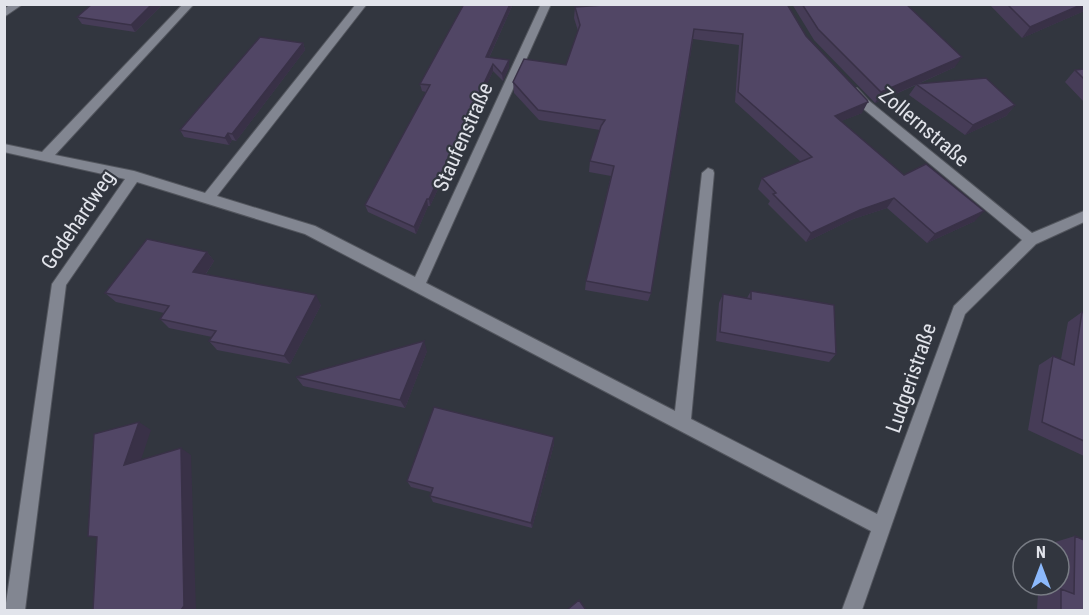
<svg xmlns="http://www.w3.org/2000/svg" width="1089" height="615" font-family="'Roboto Condensed',sans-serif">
  <rect width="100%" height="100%" fill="#32363f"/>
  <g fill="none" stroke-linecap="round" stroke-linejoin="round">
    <defs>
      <path id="service" d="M11,4h12l-19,13v-8z"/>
      <path id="minor" d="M183,4h11l-139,151 79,16 71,22 151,-189h11l-150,192 98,30 100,51 126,-273h10l-125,279 249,128 27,-238 6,-5 5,2 1,3 -23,246 186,95 77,-208 68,-66 -162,-134 -13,-15 2,-3h8l11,12 164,133 52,-22v11l-48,22 -71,70 -103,296h-20l29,-79 -566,-297 -168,-52 -71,103 -41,325h-20l47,-326 73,-105 -121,-27v-8l38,8z"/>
    </defs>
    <!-- service casing -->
    <use href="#service" stroke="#52555d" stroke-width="2"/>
    <!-- minor casing -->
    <use href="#minor" stroke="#52555d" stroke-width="2"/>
    <!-- service -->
    <use href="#service" fill="#828691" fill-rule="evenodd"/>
    <!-- minor -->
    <use href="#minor" fill="#828691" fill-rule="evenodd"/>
  </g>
  <!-- wall -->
  <path fill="#463c57" d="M163,4l-28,28 -53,-8 -5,-7z
    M464,4h49l-24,54 20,9 -6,14 -10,-10 -63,135h-2l-12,28 -48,-22 -3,-7 61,-113 -4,-1 -2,-7z
    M792,4h114l49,63 -37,17 97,21 -9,11 -41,19 -56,-40 7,-10 -41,18 -61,-63z
    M989,4h95v7l-62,27z
    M575,7l231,29 56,77 -21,8 63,54 71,46 -48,22 -40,-35 -34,11 -47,23 -38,-38 2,-3 -12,-12 4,-11 39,-16 -66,-60 4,-57 -46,-6 -42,254 -3,8 -63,-11 1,-9 25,-105 -22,-4 1,-11 10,-31 -61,-10 -25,-27 -1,-11 53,-17 12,-34 -4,-13z
    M303,43l2,7 -69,91 -4,-1 -3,5 -45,-8 -4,-7z
    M1084,69v33l-19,-20 10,-12z
    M207,252l7,9 -8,13 115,31 -31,59 -73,-14 -8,-9 3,-4 -43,-9 -9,-9 4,-6 -48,-11 -11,-9z
    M751,291l85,63 -7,8 -113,-21 3,-38 4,-9 24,4z
    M1082,312l2,1v143l-56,-26 11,-65 14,-9 8,3 7,-37z
    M427,351l-22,57 -102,-22 -7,-9z
    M554,444l-22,84 -99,-26 -3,-6 1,-4 -20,-5 -4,-6z
    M1075,536l9,74h-47l1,-17 12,-2v-6h9v-36h-7v-6z"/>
  <!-- shaded-wall -->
  <path fill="#393147" d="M152,4h11l-28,28 -4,-7z
    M510,4h3l-27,60v-7z
    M1083,4h1v7l-62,27 8,-11z
    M303,43l2,7 -69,91 -4,-7z
    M962,57l-7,10 -80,36 6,-11z
    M509,60v7l-6,14 -1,-7z
    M493,64v7l-63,135 -1,-7z
    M868,102l-6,11 -33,13 6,-10z
    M1015,105l-9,11 -41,19 8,-10z
    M228,133l4,7 -3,5 -4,-7z
    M894,198l-7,10 -34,11 -47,23 5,-9 49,-23z
    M427,199l1,7 -12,28 -2,-7z
    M984,211l-9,10 -48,22 8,-9z
    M207,252l7,9 -13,20 -8,-9z
    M316,295l5,10 -31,59 -6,-8z
    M424,341l3,10 -22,57 -5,-8z
    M139,422l12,8 -14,42 -13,-7z
    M554,437v7l-22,84 -1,-5z
    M181,448l10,7 5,154 -1,1h-14z"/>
  <!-- building -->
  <path fill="#514665" stroke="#393147" stroke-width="1.5" d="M92,4h60l-21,21 -54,-8z
    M464,4h46l-24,53 23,3 -7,14 -9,-10 -64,135h-2l-13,28 -49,-22 65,-120 -10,-1z
    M619,4h168l19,32 61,64 1,2 -33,14 69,59 22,-11 58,47 -49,23 -41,-36 -34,12 -49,23 -38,-39 3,-1 -14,-15 50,-21 -74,-65 5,-58 -49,-5 -43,264 -65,-12 28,-115 -24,-5 11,-35 4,-6 -67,-10 -25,-28 11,-23 42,6 14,-40 -5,-18z
    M802,4h104l56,53 -81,35 -63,-63z
    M1007,4h76l-53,23z
    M260,37l43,6 -71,91 -4,-1 -3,5 -45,-8z
    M1084,69v10l-9,-9z
    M986,78l29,27 -42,20 -57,-41z
    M147,239l60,13 -14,20 123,23 -32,61 -75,-15 7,-10 -56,-12 9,-13 -64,-13z
    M751,291l83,14 2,49 -116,-22 3,-38 28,5z
    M1082,312l2,1v128l-42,-19 11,-66 21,9z
    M424,341l-24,59 -104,-23z
    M434,407l120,30 -23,86 -101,-27 3,-8 -26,-7z
    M139,422l-15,43 57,-17 3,158 -3,4h-88l4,-73 -9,-1 6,-102z
    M1075,536l9,4v70h-23v-21l13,5z
    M579,600l7,10h-19z"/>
  <g text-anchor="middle" stroke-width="4.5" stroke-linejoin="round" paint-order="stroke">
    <!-- street labels -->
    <g font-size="21" fill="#e2e4eb" stroke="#32363f">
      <text transform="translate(924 127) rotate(40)" y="7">Zollernstraße</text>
      <text transform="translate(463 137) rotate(-66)" y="7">Staufenstraße</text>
      <text transform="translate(78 220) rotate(-56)" y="7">Godehardweg</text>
      <text transform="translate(911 378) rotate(-71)" y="7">Ludgeristraße</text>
    </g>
  </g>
  <!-- border -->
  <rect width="1089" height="615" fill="none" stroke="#e2e4eb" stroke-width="12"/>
  <!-- north arrow -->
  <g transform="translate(1041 567)"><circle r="28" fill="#32363f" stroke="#787c84" stroke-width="1.5"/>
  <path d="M0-4.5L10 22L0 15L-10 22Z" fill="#8cb9fc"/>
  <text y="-9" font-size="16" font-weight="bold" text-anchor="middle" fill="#e2e4eb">N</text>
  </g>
</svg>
